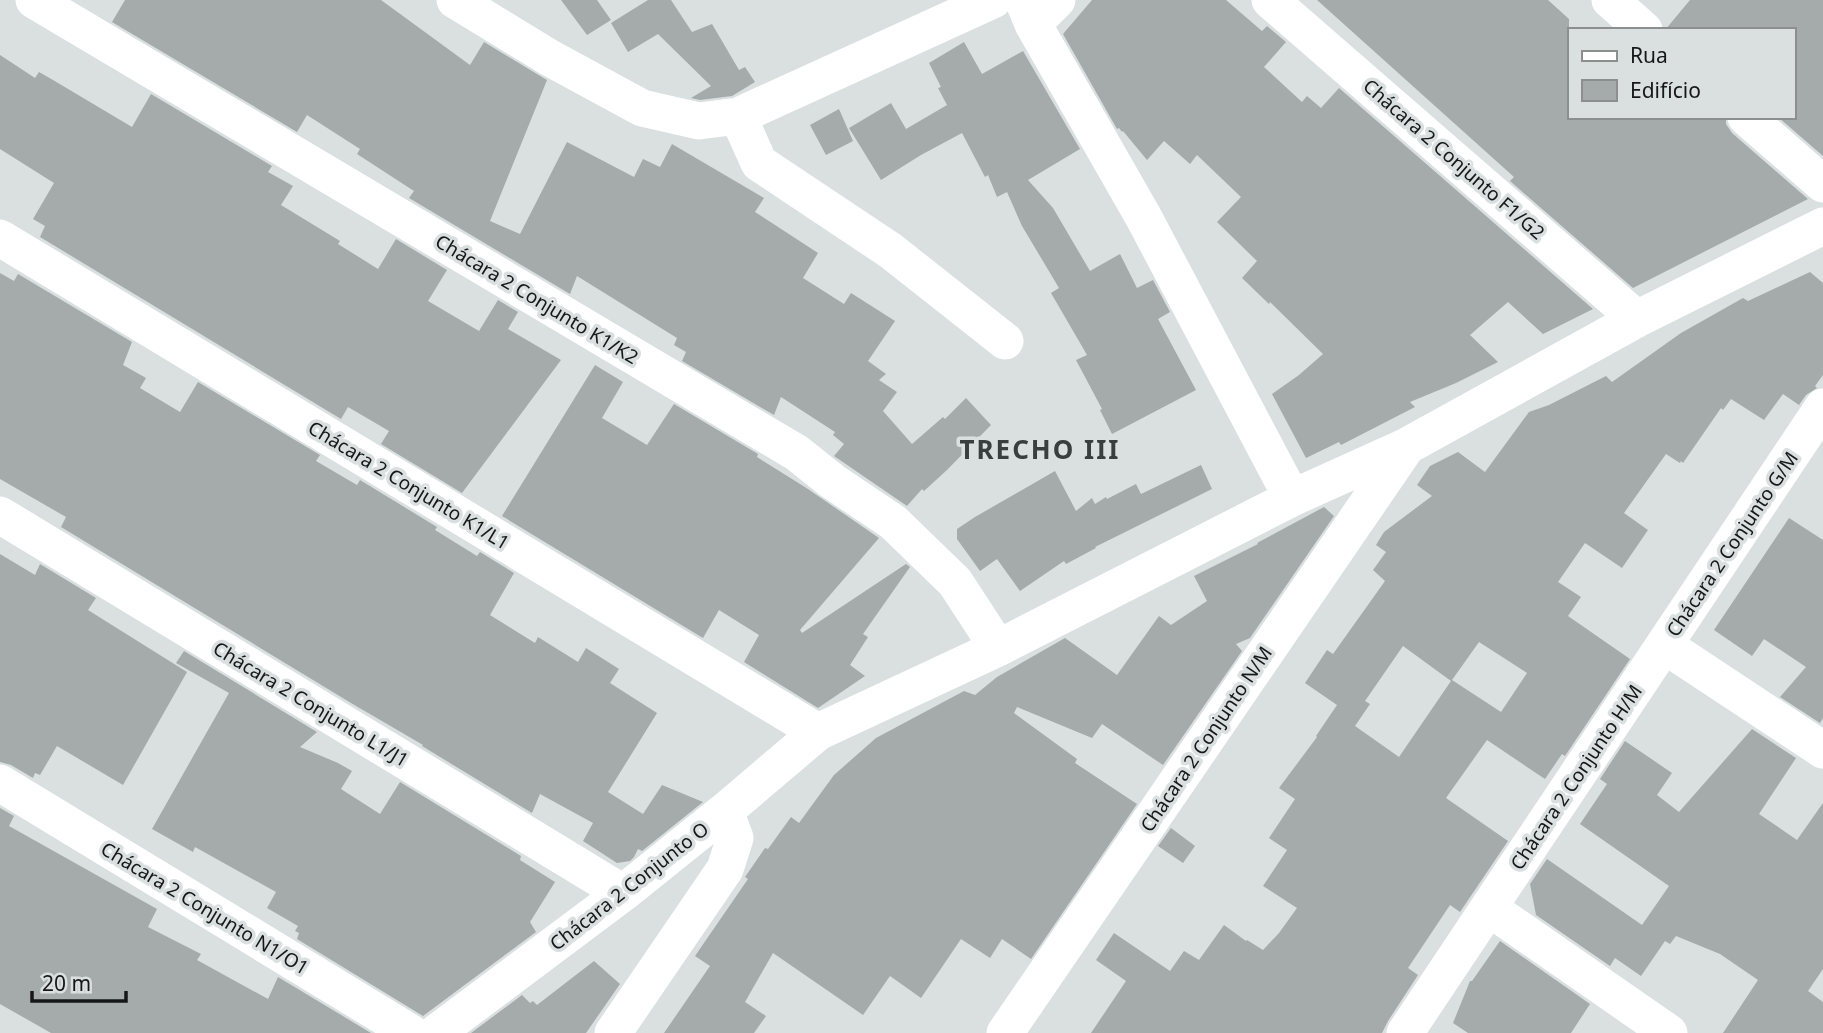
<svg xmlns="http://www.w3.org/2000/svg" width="1823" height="1033" font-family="'Noto Sans',sans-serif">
  <rect width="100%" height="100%" fill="#d9e0df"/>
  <!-- building -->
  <path fill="#a4abaa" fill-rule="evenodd" d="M125,0h256l89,65 14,-23 63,38 -57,141 30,13 47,-92 67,35 9,-18 17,8 12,-23 92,54 -9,14 63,41 -15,25 41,26 7,-11 44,28 -27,40 18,13 -7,6 18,12 -14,19 29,33 31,-27 2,2 21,-21 25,27 -44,45 -23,21 -2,-2 -15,17 -73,-50 10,-12 -11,-9 2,-3 -54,-35 -7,18 -92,-54 4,-9 -12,-7 3,-7 -100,-62 -7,18 -161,-96 5,-7 -57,-37 3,-5 -53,-34 -10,17 -185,-110z
    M561,0h36l14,20 -24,15z
    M648,0h23l21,32 20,-8 27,46 6,-3 10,15 -23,14 -32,4 -9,-2 20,-12 -53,-52 -30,18 -17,-29z
    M1092,0h134l36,31 5,-5 19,16 -22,25 38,35 5,-6 14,12 18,-20 254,221 -50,25 -35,-32 -38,33 28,27 -42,21 -46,19 5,5 -74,38 -2,-3 -33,16 -34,-64 27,-19 24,-21 -53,-52 -1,2 -27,-26 15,-17 -40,-39 24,-25 -44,-42 -7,9 -26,-23 -17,19 -24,-29 -1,1 -3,-4 -2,1 -54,-95z
    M1317,0h231l21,19v98h157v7l6,9 76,66 -175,89 -123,-107 4,-4z
    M1690,0h133v156l-45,-39h15v-87h-128z
    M964,42l18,32 41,-23 57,98 -52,31 25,28 37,63 30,-17 17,34 16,-8 17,32 -12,7 38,71 -84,44 -12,-24 2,-1 -26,-49 11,-5 -36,-62 8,-5 -37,-62 -15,-34 -10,5 -9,-22 -3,2 -23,-44 -41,22 -40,25 -32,-52 42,-25 15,26 41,-24 -9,-17 3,-1 -12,-24z
    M0,55l35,23 4,-6 14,8 79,47 19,-33 121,72 -4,6 25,14 -12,19 59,36 -2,3 40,25 18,-30 51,31 -19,31 51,30 19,-31 20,12 -10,17 53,31 -99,133 -81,-49 8,-13 -41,-24 -7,12 -301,-182 5,-11 -12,-7 21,-36 -54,-34z
    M839,109l14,32 -27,14 -16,-30z
    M1810,272l13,11v92l-8,11 2,2 -11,7 -7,10 -16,-11 -19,26 -33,-21 -8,11 -2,-2 -38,55 -2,-2 -1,2 -14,-9 -42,59 24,17 -26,38 -37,-25 -27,39 23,15 -13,19 62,43 -65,97 -3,-2 -17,25 -58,-39 -41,58 62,43 -48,71 -10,-7 -42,63 10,7 -30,46 -6,12h-291l35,-52 -30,-21 18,-27 56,38 14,-20 15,9 25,-35 22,16 1,-1 16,10 16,-17 18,-25 -34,-22 24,-36 -18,-12 26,-39 -16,-11 38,-51 -1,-1 21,-31 -32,-22 22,-33 6,4 52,-73 -12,-11 13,-18 -10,-7 8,-13 48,-36 -15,-11 13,-19 28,-14 27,20 44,-60 20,-7 57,-29 6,6 69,-49 62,-35 5,3zM1479,642l48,31 -26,39 -49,-32zM1403,646l48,35 -52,76 -44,-31 15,-22 -5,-3z
    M0,273l14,8 4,-7 114,68 -9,23 23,13 -6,10 40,24 18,-30 122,73 -4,6 41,24 3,-5 77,47 -2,3 42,26 3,-4 34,21 -24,42 45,28 3,-6 40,25 8,-14 33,21 -9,14 47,30 -49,79 35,22 19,-29 41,17 -61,49 -4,-2 -4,8 -4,4 -13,2 -34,-22 10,-18 -53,-29 -8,19 -110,-67 1,-1 -72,-42 -290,-176 5,-10 -66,-38z
    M595,365l28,17 -21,36 45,27 27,-41 84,50 -1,3 51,32 71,49 -79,92 2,3 104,-69 4,3 -47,67 5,3 -18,28 15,11 -47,32 -74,-46 15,-27 -40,-25 -16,28 -201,-122z
    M1201,465l11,24 -117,58 1,1 -30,16 -2,-3 -44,30 -23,-32 -17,12 -23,-32v-10l18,-12 80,-46 21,40 16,-13 3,6 11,-7 1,2 29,-15 5,10z
    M1324,507l10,9 -84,122 -14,6 6,7 -79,114 -61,-41 -10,14 -75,-31 -3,6 63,46 -2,4 62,41 -106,155 -29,-20 -12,19 -29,-19 -40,59 -31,-22 -27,39 -90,-62 -28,49 21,14 -12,17h-90l46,-67 -15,-10 53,-77 -3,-2 20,-29 3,1 23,-32 8,6 35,-48 42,-37 88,-47 11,4 22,-18 68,-39 52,37 42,-59 12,9 36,-24 -13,-25 64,-32 -1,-1z
    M1789,518l34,22v178l-3,5 -40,-26 26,-30 -42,-28 -12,17 -38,-26z
    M0,554l35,21 5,-11 56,34 -8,12 99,62 -64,113 -66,-39 -17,29 -5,-2 -2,5 -22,-13 -11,-3z
    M184,651l133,81 -17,15 38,16 14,8 -11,18 39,25 20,-32 121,74 -1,4 35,22 -25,40 6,10 -113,84 -126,-77 2,-6 -4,-2 3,-5 -31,-18 9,-16 -81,-45 -2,5 -41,-23 77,-136 -53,-30z
    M1752,729l44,29 -37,56 38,26 26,-37v166l-15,22 15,11v31h-100l35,-53 -38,-26 -44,-18 -6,8 -5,-3 -24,35 -26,-18 -5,8 -74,-51 -6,-31 17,-25 95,66 27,-39 -89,-62 27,-40 -7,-5 25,-38 47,32 -15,22 22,17z
    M0,808l14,8 -5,10 148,83 -9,18 53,27 -4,6 71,39 10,-22 93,56h-320l-51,-29z
    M1171,828l24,18 -12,17 -25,-17z
    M1500,941l90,63 -19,29h-103l-15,-10 17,-42h2z
    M594,961l26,23 -34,49h-115l51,-38 8,8 3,-2 4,4z"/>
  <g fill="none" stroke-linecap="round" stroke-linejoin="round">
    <!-- minor -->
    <path stroke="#fff" stroke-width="37" d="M34,0l763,453 35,28 61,41 62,60 43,66
      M455,0l95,58 92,50 57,13 39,-5 255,-116
      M1023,0l10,24 111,194 148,280
      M1270,0l367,319
      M1610,0l34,30
      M1033,24l24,-24
      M738,116l21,47 132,88 114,90
      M1746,117l77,67
      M0,238l818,494
      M0,515l623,378
      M1664,645l159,105
      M0,783l411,250
      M1489,908l180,125
      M436,1033l187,-140 102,-82 93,-79 180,-84 294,-150 115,-52 230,-127 186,-93
      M613,1033l112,-164 10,-31 -10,-27
      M1005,1033l402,-587
      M1405,1033l418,-626"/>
  </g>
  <g text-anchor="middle" stroke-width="7" stroke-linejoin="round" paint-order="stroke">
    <!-- street labels -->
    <g font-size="19" fill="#161818" stroke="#d9e0df">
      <text transform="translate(1454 159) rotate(41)" y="7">Chácara 2 Conjunto F1/G2</text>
      <text transform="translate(537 299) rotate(31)" y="7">Chácara 2 Conjunto K1/K2</text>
      <text transform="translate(409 485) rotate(31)" y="7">Chácara 2 Conjunto K1/L1</text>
      <text transform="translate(1732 544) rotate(-56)" y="7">Chácara 2 Conjunto G/M</text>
      <text transform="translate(311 704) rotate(31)" y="7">Chácara 2 Conjunto L1/J1</text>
      <text transform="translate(1206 739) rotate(-56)" y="7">Chácara 2 Conjunto N/M</text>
      <text transform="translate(1576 777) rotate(-56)" y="7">Chácara 2 Conjunto H/M</text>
      <text transform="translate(629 886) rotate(-38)" y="7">Chácara 2 Conjunto O</text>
      <text transform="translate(205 908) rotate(31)" y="7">Chácara 2 Conjunto N1/O1</text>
    </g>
    <!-- district labels -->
    <g font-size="26" font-weight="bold" letter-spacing="2" fill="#393f3e" stroke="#d9e0df">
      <text x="1040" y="459">TRECHO III</text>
    </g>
  </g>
  <!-- legend -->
  <rect x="1568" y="28" width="228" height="91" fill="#d9e0df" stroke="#8b908f" stroke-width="2"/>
  <rect x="1582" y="51" width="35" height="10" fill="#ffffff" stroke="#8b908f" stroke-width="2"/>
  <text x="1630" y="63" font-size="21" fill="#161818">Rua</text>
  <rect x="1582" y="80" width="35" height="21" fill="#a4abaa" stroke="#8b908f" stroke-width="2"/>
  <text x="1630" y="98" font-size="21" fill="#161818">Edifício</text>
  <!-- scale -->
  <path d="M32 991v10h94v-10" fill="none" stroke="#161818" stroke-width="3.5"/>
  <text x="42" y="991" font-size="21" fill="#161818" stroke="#d9e0df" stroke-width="5" paint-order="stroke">20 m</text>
</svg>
